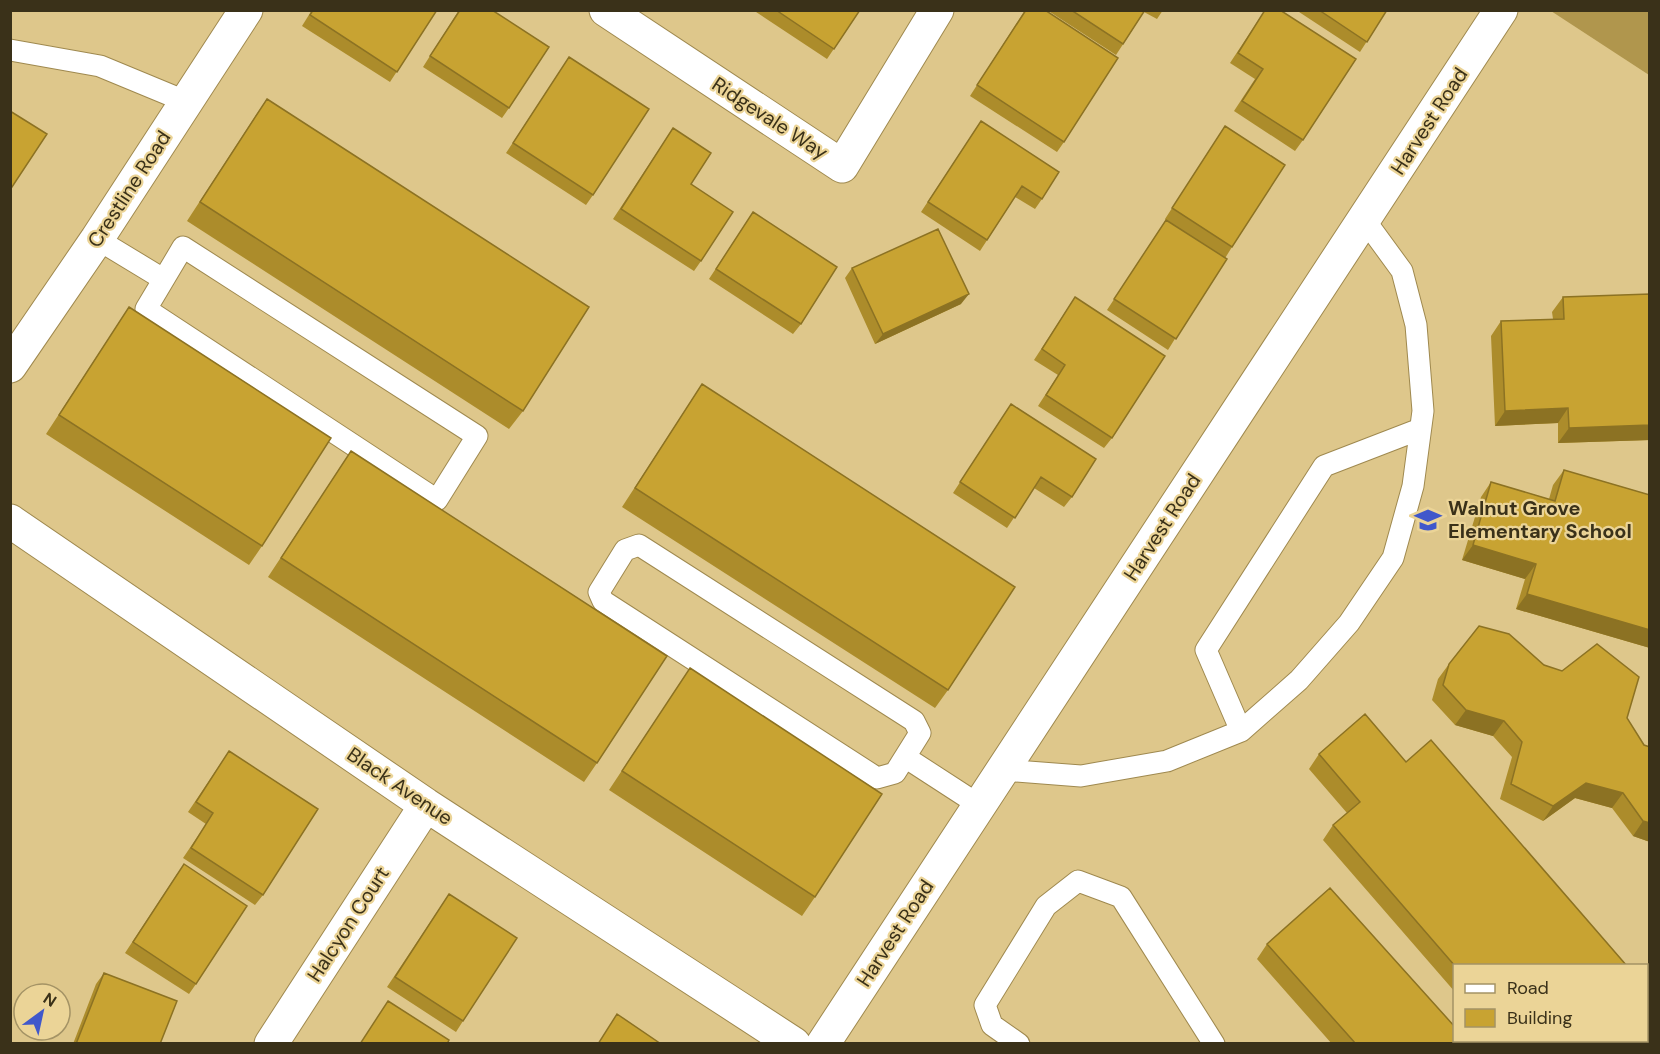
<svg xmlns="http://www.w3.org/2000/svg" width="1660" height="1054" font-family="'DM Sans',sans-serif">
  <rect width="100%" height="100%" fill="#dec78b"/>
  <!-- green -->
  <path fill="#b0964d" d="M1551,11h98v64z"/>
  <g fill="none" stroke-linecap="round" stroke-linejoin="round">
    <defs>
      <path id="lane" d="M10,50l90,16 87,36
        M97,239l66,40
        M183,247l294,189 -40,64 -291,-191z
        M639,545l275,176 6,12 -25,40 -18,5 -274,-177 -4,-9 26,-42z
        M1241,731l-35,-81 118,-184 96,-37
        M905,757l74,48
        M1002,770l79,6 86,-15 74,-30 58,-51 50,-57 44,-65 20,-72 10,-75 -7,-86 -14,-54 -38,-52
        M1019,1044l-27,-19 -7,-20 61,-99 32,-25 43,16 93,147"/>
      <path id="street" d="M606,10l236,156 95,-156
        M10,366l87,-127 149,-229
        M10,521l416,284 368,239
        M271,1044l155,-239
        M823,1044l678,-1034"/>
    </defs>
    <!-- lane casing -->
    <use href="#lane" stroke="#9f894f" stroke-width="23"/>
    <!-- street casing -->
    <use href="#street" stroke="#9f894f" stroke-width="35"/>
    <!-- lane -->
    <use href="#lane" stroke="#fff" stroke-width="21"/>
    <!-- street -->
    <use href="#street" stroke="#fff" stroke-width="33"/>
  </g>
  <!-- wall -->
  <path fill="#ac8c2b" d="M312,10h125l-47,72 -88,-56z
    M459,10h33l17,98 -7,10 -79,-51z
    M753,10h107l-33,49z
    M1025,10l39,132 -7,10 -87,-56z
    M1047,10h116l-6,9 -13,-7 -28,43z
    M1265,10l38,130 -8,11 -61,-40 21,-32 -25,-16z
    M1296,10h91l-27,42z
    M569,57l24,138 -7,10 -80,-52z
    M267,99l256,312 -14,18 -322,-208 67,-103z
    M981,121l61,78 -7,10 -20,-12 -35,54 -59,-39z
    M1225,126l7,121 -64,103 -61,-40 59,-90 -1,-1z
    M673,128l18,56 10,77 -7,10 -81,-52z
    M753,212l48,112 -8,10 -84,-55z
    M852,268l109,36 -86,40 -30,-66z
    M1075,297l37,141 -8,10 -66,-42 20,-31 -24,-15z
    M1563,297l87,143 -92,3v-20l-63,3 -4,-90 10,-15 52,-2 -1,-7z
    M129,307l133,239 -13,19 -203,-131z
    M702,384l246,306 -13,18 -313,-201z
    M1011,404l61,93 -8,10 -30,-19 -27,40 -54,-35z
    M351,451l246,312 -13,19 -316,-205z
    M1564,470l86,25v153l-134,-39 9,-30 -63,-19 19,-63 10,-15 58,17 4,-14z
    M1449,664l95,1 83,53 17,27 6,2v95l-17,-6 -21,-28 -37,-10 -32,23 -43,-22 12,-42 -19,-21 -38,-11 -23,-25 6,-21z
    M690,668l125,229 -13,19 -193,-126z
    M229,751l34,144 -8,10 -72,-47 23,-34 -18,-12z
    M1319,754l87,8 221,204h-172v26l-132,-152 10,-15 14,-12 -38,-44z
    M177,874l19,110 -7,10 -64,-41z
    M449,894l14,127 -7,11 -69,-45z
    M1267,944l202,100h-137l-75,-85z
    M104,973l56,71h-87l23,-60z
    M1497,1041h75l-3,3h-69z"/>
  <!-- shaded-wall -->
  <path fill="#8c7223" d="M969,294l-8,10 -86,40 8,-10z
    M1568,408l-10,15 -63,3 10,-15z
    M1650,425v15l-92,3 11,-15z
    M1473,545l63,19 -11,15 -63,-19z
    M1527,594l123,36v18l-134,-39z
    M1466,710l38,11 -11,15 -38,-11z
    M1586,783l37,10 -11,15 -37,-10 -32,23 10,-15z
    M1643,821l7,2v19l-17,-6z
    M1565,1041h7l-3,3h-7z"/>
  <!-- building -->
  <path fill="#c8a332" stroke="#8c7223" stroke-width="1.5" d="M313,10h124l-40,62 -87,-57z
    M460,10h32l57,37 -40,61 -79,-52z
    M776,10h84l-26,39z
    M1026,10h19l73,48 -54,84 -87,-57z
    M1071,10h74l-22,34z
    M1265,10h15l76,49 -53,81 -61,-39 21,-32 -25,-16z
    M1319,10h68l-20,32z
    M569,57l80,52 -56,86 -80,-52z
    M267,99l322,208 -66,104 -323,-209z
    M10,111l37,23 -37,56z
    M981,121l78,51 -17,27 -20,-13 -35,54 -59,-38z
    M1225,126l60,39 -53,82 -60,-39z
    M673,128l38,25 -20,31 42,28 -32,49 -80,-52z
    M753,212l84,55 -36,57 -85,-55z
    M1166,220l61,39 -51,80 -62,-40z
    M938,229l31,65 -86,40 -31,-66z
    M1650,294v131l-81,3 -1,-20 -63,3 -4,-90 63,-2 -1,-22z
    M1075,297l90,59 -53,82 -66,-43 19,-30 -23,-16z
    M129,307l202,131 -69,108 -203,-131z
    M702,384l313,203 -67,103 -313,-202z
    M1011,404l85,55 -24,38 -31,-20 -26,41 -55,-36z
    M351,451l316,205 -70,107 -316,-205z
    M1564,470l86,25v135l-123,-36 9,-30 -63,-19 18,-63 64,19z
    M1479,626l30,8 35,31 18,6 35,-27 42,33 -12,41 17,27 6,2v76l-7,-2 -20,-28 -37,-10 -33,23 -42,-22 11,-42 -18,-21 -38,-11 -23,-25 6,-21z
    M690,668l192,126 -67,103 -193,-126z
    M1365,714l41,48 25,-22 196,226h-172l-122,-141 27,-23 -41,-48z
    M229,751l89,58 -55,86 -72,-47 22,-35 -17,-11z
    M184,864l63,42 -51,78 -63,-42z
    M1330,888l125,139v14h12l2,3h-113l-89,-100z
    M449,894l68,44 -54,83 -68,-44z
    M104,973l73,28 -17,43h-84z
    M388,1001l61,39 -2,4h-87z
    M617,1014l44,30h-63z
    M1521,1041h44l-3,3h-39z"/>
  <!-- icons -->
  <defs>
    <symbol id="school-bare" viewBox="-9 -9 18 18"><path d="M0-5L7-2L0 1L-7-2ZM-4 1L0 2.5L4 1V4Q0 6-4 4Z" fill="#4058cb" stroke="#ebd497" stroke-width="2.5" paint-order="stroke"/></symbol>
  </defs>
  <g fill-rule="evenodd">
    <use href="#school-bare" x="1409" y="501" width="38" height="38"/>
  </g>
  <g text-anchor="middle" stroke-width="4.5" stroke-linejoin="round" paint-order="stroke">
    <!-- street labels -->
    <g font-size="20" fill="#3a3119" stroke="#ebd497">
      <text transform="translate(770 118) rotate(33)" y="7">Ridgevale Way</text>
      <text transform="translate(1429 121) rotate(-57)" y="7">Harvest Road</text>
      <text transform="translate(129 189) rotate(-57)" y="7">Crestline Road</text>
      <text transform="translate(1162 527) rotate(-57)" y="7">Harvest Road</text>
      <text transform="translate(400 786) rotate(34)" y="7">Black Avenue</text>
      <text transform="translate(348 924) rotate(-57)" y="7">Halcyon Court</text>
      <text transform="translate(895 933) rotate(-57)" y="7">Harvest Road</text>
    </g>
    <!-- poi labels -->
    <g font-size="20" font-weight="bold" fill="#3a3119" stroke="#ebd497" text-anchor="start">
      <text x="1448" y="515">Walnut Grove<tspan x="1448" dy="23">Elementary School</tspan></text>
    </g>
  </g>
  <!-- border -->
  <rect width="1660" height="1054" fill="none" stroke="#3a3119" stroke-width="24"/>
  <!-- legend -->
  <rect x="1453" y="964" width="195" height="78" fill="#ebd497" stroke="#a49365" stroke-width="1.5"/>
  <rect x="1465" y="984" width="30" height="9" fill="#ffffff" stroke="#a49365" stroke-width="1.5"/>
  <text x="1507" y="994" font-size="18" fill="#3a3119">Road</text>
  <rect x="1465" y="1009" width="30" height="18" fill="#c8a332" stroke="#a49365" stroke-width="1.5"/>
  <text x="1507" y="1024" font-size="18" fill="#3a3119">Building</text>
  <!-- north arrow -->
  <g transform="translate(42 1012) rotate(33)"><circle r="28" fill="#ebd497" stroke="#a49365" stroke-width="1.5"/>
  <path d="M0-4.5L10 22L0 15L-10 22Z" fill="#4058cb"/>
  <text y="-9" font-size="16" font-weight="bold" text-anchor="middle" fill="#3a3119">N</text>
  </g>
</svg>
